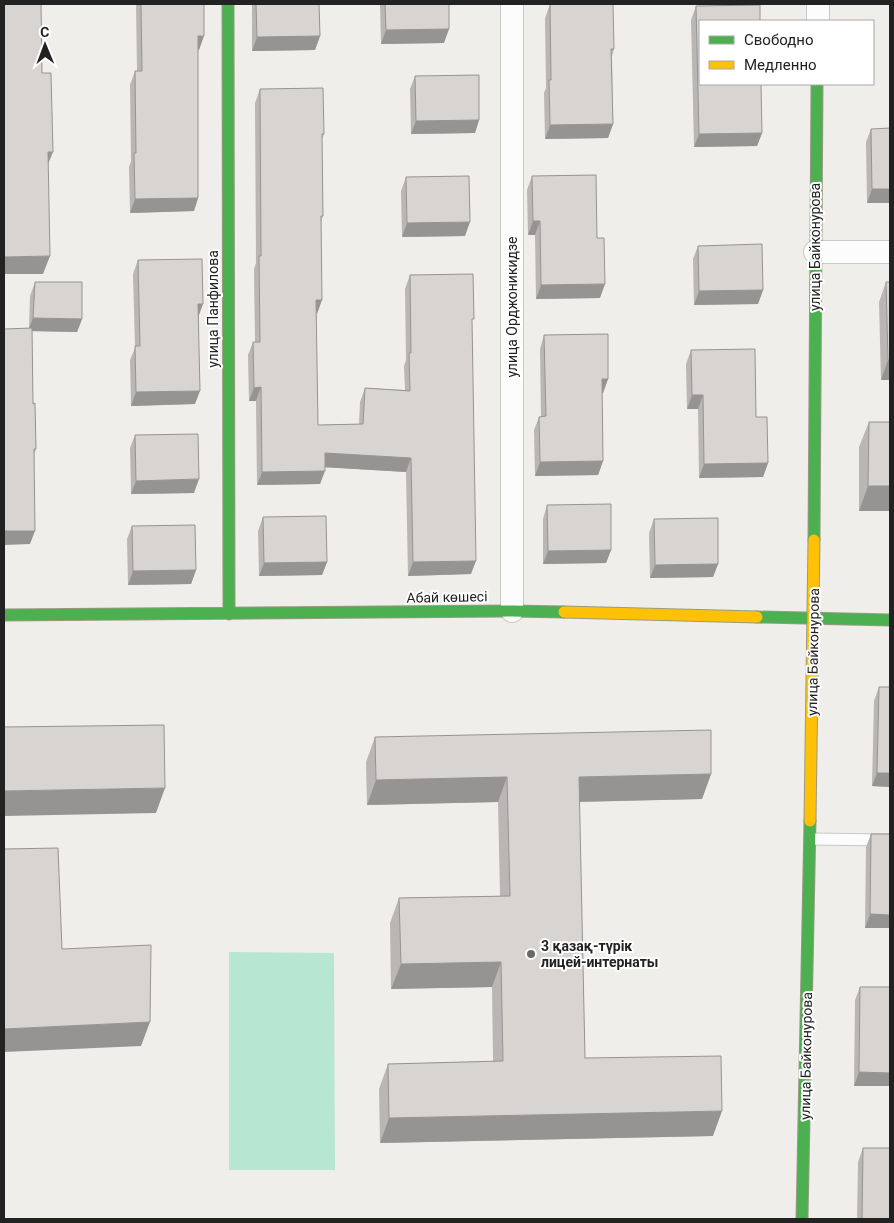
<svg xmlns="http://www.w3.org/2000/svg" width="894" height="1223" font-family="Roboto,sans-serif">
  <rect width="100%" height="100%" fill="#f0eeeb"/>
  <!-- pitch -->
  <path fill="#b7e6d2" d="M229,952l105,1 1,217h-106z"/>
  <g fill="none" stroke-linecap="round" stroke-linejoin="round">
    <defs>
      <path id="lane" d="M810,839l80,1"/>
      <path id="street" d="M512,4v607
        M818,21v-17
        M815,252h75"/>
      <path id="fast" d="M228,4l1,610
        M814,540l3,-456
        M4,615l508,-4 52,1
        M757,617l133,3
        M802,1219l8,-398"/>
      <path id="slow" d="M564,612l193,5
        M810,821l4,-281"/>
    </defs>
    <!-- lane casing -->
    <use href="#lane" stroke="#c9c8c7" stroke-width="13"/>
    <!-- street casing -->
    <use href="#street" stroke="#c9c8c7" stroke-width="24"/>
    <!-- fast casing -->
    <use href="#fast" stroke="#999a82" stroke-width="13"/>
    <!-- slow casing -->
    <use href="#slow" stroke="#999a82" stroke-width="13"/>
    <!-- lane -->
    <use href="#lane" stroke="#fdfcfc" stroke-width="11"/>
    <!-- street -->
    <use href="#street" stroke="#fdfcfc" stroke-width="22"/>
    <!-- fast -->
    <use href="#fast" stroke="#4caf50" stroke-width="11"/>
    <!-- slow -->
    <use href="#slow" stroke="#ffc107" stroke-width="11"/>
  </g>
  <!-- wall -->
  <path fill="#b9b6b5" d="M136,4h68l-5,46h-1v148l-4,13 -64,2 -1,-46 2,-6 -1,-76 5,-14h2z
    M252,4h67l1,32 -5,14 -63,1z
    M380,4h69l-5,39 -63,1z
    M550,4l64,45 -2,7 1,68 -5,14 -63,1 -1,-46 2,-5 -1,-70z
    M696,6l66,127 -5,13 -63,1 -3,-127z
    M415,76l64,44 -4,13 -64,1 -1,-45z
    M260,89l64,45 -2,5 1,77 -2,6 -4,92h-1l2,111 41,-1 1,-22 5,-14 40,2 -1,-24 2,-6 -1,-71 5,-14 62,51 -1,248 -63,2 -2,-104 -81,-5 -5,17 -63,1 -1,-84h-7l-1,-46 5,-13h2l-1,-73 2,-6 -1,-160z
    M871,129l19,74h-23l-1,-61z
    M532,176l65,62 3,60 -64,1 -1,-64h-7l-1,-45z
    M406,177l59,59 -63,1 -1,-46z
    M698,246l65,44 -5,14 -64,1 -1,-46z
    M138,260l57,144 -64,2 -1,-46 5,-12 -2,-74z
    M35,282l47,37 -5,13 -45,-1 1,73 3,45 -2,6 -4,89 -1,-216 1,-32z
    M886,282l4,98h-9l-2,-78z
    M544,335l64,44 -5,14h-1l1,68 -5,14 -63,1 -1,-46 5,-13h2l-1,-68z
    M691,350l65,67 12,46 -5,14 -64,1 -1,-69h-11l-1,-45z
    M869,422h21v89h-31v-64z
    M135,435l59,58 -63,1 -1,-46z
    M547,505l64,45 -5,13 -63,1v-45z
    M263,517l64,45 -5,13 -63,1 -1,-45z
    M654,519l64,45 -5,13 -63,1 -1,-45z
    M132,526l64,44 -5,14 -63,1 -1,-46z
    M879,687l11,100 -18,-1 2,-85z
    M375,737l336,37 -9,25 -123,3 6,256 128,78 -333,7 -1,-54 9,-25 105,-3 -1,-74 -101,2 -1,-66 9,-25 101,-2 -2,-94 -131,3 -1,-43z
    M871,834h19v94h-25l1,-81z
    M860,987h30v99h-36l1,-86z
    M863,1148l27,71h-33l1,-57z"/>
  <!-- shaded-wall -->
  <path fill="#969493" d="M449,29l-5,14 -63,1 5,-14z
    M198,36h6l-5,14h-6z
    M320,36l-5,14 -63,1 5,-14z
    M479,120l-4,13 -64,1 5,-13z
    M613,124l-5,14 -63,1 5,-14z
    M762,133l-5,13 -63,1 5,-13z
    M48,152h5l-7,17z
    M872,189h18v14h-23z
    M198,198l-4,13 -64,2 5,-14z
    M533,221h7l-5,14h-7z
    M470,222l-5,14 -63,1 5,-14z
    M50,256l-7,18h-39v-17z
    M605,284l-5,14 -64,1 5,-14z
    M763,290l-5,14 -64,1 5,-14z
    M316,300h6l-5,14h-6z
    M198,304h5l-5,14z
    M33,318l49,1 -5,13 -49,-1z
    M888,360h2v20h-9z
    M602,379h6l-5,14h-6z
    M261,387l-5,14h-7l5,-13z
    M200,391l-5,13 -64,2 5,-14z
    M692,395h11l-5,14h-11z
    M325,453l86,5 -5,14 -86,-5z
    M603,461l-5,14 -63,1 5,-14z
    M768,463l-5,14 -64,1 5,-14z
    M325,471l-5,13 -63,1 5,-13z
    M199,479l-5,14 -63,1 5,-13z
    M868,486h22v25h-31z
    M4,531h31l-5,13 -26,1z
    M611,550l-5,13 -63,1 5,-13z
    M476,561l-5,13 -63,2 5,-14z
    M327,562l-5,13 -63,1 5,-13z
    M718,564l-5,13 -63,1 5,-13z
    M196,570l-5,14 -63,1 5,-14z
    M877,773h13v14l-18,-1z
    M711,774l-9,25 -133,3 10,-25z
    M507,777l-9,25 -131,3 9,-25z
    M165,788l-9,25 -152,3v-25z
    M870,914l20,1v13h-25z
    M501,962l-9,25 -101,2 10,-25z
    M150,1022l-9,24 -137,6v-23z
    M859,1072l31,1v13h-36z
    M722,1111l-9,25 -333,7 9,-25z"/>
  <!-- building -->
  <path fill="#d7d4d2" stroke="#969493" d="M4,4h37l1,69h9l2,79h-5l2,104 -46,1z
    M141,4h63v32h-6v162l-63,1 -1,-46h2l-1,-82h7z
    M256,4h63l1,32 -63,1z
    M385,4h64v25l-63,1z
    M550,4h63l1,45h-3l2,75 -63,1 -1,-45h2z
    M760,5v16h-60v63h61l1,49 -63,1 -3,-128z
    M479,75v45l-63,1 -1,-45z
    M323,88l1,46h-2l1,82h-2l1,84h-6l2,125 45,-1 2,-36 45,3 -1,-38h2l-1,-78 63,-1 1,45h-2l4,242 -63,1 -2,-104 -86,-5v18l-63,1 -1,-85 -7,1 -1,-46h7l-1,-86h2l-1,-167z
    M890,128v61h-18l-1,-60z
    M596,175l1,63h7l1,46 -64,1 -1,-64h-7l-1,-45z
    M469,176l1,46 -63,1 -1,-46z
    M762,244l1,46 -64,1 -1,-45z
    M202,259l1,45h-5l2,87 -64,1 -1,-46h5l-2,-86z
    M35,282h47v37l-49,-1z
    M886,282h4v78h-2z
    M32,328l1,76 2,-1 1,46h-2l1,82h-31v-202z
    M608,334v45h-6l1,82 -63,1 -1,-45 7,-1 -2,-81z
    M755,349l1,68h11l1,46 -64,1 -1,-69h-11l-1,-45z
    M869,422h21v64h-22z
    M198,434l1,45 -63,2 -1,-46z
    M611,504v46l-63,1 -1,-46z
    M326,516l1,46 -63,1 -1,-46z
    M718,518v46l-63,1 -1,-46z
    M195,525l1,45 -63,1 -1,-45z
    M879,687h11v86h-13z
    M164,725l1,63 -161,3v-64z
    M711,730v44l-132,3 6,281 136,-2 1,55 -333,7 -1,-54 115,-3 -2,-99 -100,2 -2,-66 111,-2 -3,-119 -131,3 -1,-43z
    M871,834h19v81l-20,-1z
    M58,848l4,101 89,-4 -1,77 -146,7v-180z
    M860,987h30v86l-31,-1z
    M863,1148h27v71h-28z"/>
  <!-- markers -->
  <circle fill="#6a6968" stroke="#fff" stroke-width="2" cx="531" cy="954" r="5"/>
  <g text-anchor="middle" stroke-width="4" stroke-linejoin="round" paint-order="stroke">
    <!-- street labels -->
    <g font-size="14" fill="#222" stroke="#fff">
      <text transform="translate(815 247) rotate(-90)" y="5">улица Байконурова</text>
      <text transform="translate(512 307) rotate(-90)" y="5">улица Орджоникидзе</text>
      <text transform="translate(213 309) rotate(-90)" y="5">улица Панфилова</text>
      <text transform="translate(447 597) rotate(-1)" y="5">Абай көшесі</text>
      <text transform="translate(813 652) rotate(-89)" y="5">улица Байконурова</text>
      <text transform="translate(806 1056) rotate(-89)" y="5">улица Байконурова</text>
    </g>
    <!-- poi labels -->
    <g font-size="14" font-weight="bold" fill="#222" stroke="#fff" text-anchor="start">
      <text x="541" y="951">3 қазақ-түрік<tspan x="541" dy="16">лицей-интернаты</tspan></text>
    </g>
  </g>
  <!-- border -->
  <rect width="894" height="1223" fill="none" stroke="#222222" stroke-width="10"/>
  <!-- legend -->
  <rect x="699" y="20" width="175" height="65" fill="#ffffff" stroke="#a7a7a7"/>
  <rect x="709" y="36" width="25" height="8" fill="#4caf50" stroke="#a7a7a7"/>
  <text x="744" y="45" font-size="15" fill="#222222">Свободно</text>
  <rect x="709" y="61" width="25" height="8" fill="#ffc107" stroke="#a7a7a7"/>
  <text x="744" y="70" font-size="15" fill="#222222">Медленно</text>
  <!-- north arrow -->
  <g transform="translate(45 45) rotate(359)" stroke="#ffffff" stroke-width="4" paint-order="stroke">
  <path d="M0-4L9 19L0 12L-9 19Z" fill="#222222"/>
  <text y="-8" font-size="14" font-weight="bold" text-anchor="middle" fill="#222222">С</text>
  </g>
</svg>
